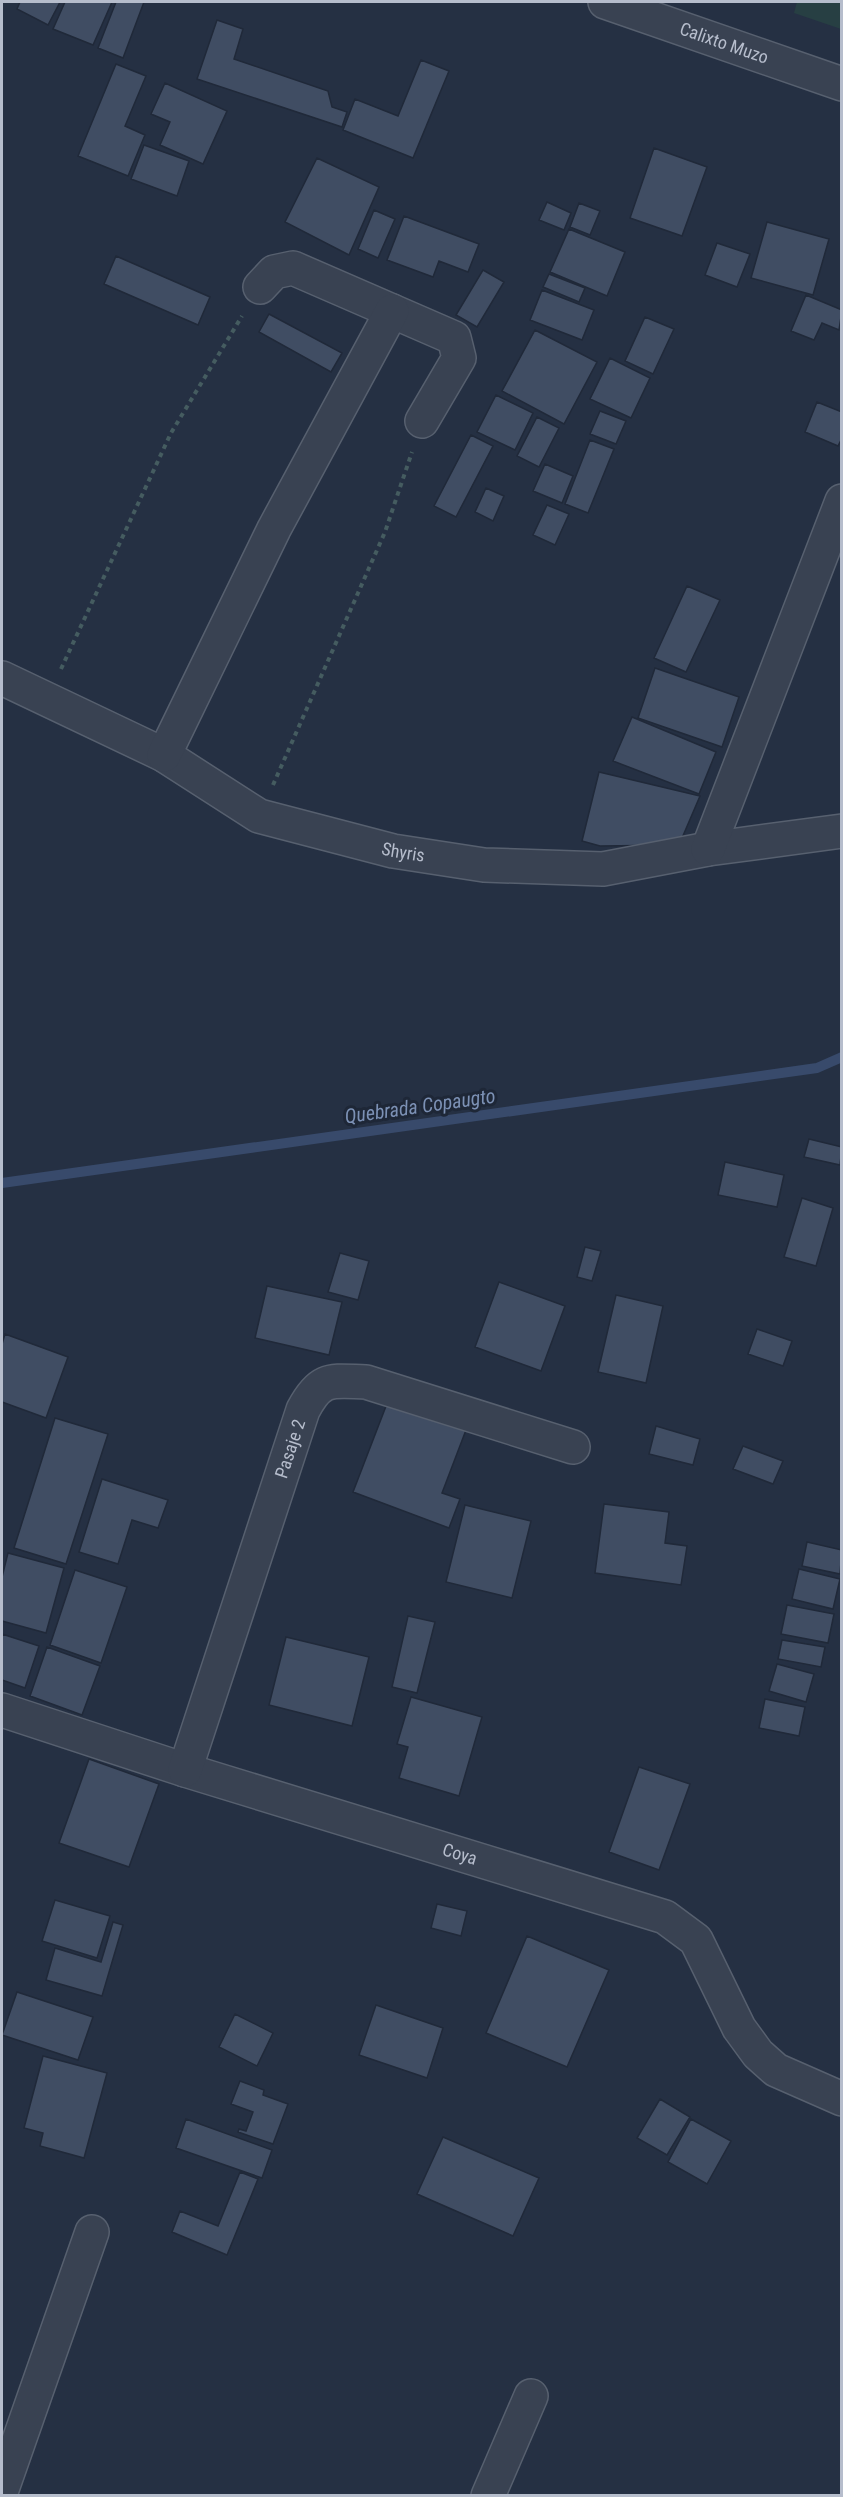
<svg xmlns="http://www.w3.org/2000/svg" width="843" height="2497" font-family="'Roboto Condensed',sans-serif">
  <rect width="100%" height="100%" fill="#253043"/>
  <!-- green -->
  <path fill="#273f43" d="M797,2l8,1 1,-1h35v27l-47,-16z"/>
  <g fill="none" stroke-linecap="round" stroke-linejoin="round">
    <!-- stream -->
    <path stroke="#384a6b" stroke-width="10" d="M2,1183l815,-115 25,-11"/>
  </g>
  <!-- building -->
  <path fill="#404d63" stroke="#202939" stroke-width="1.5" d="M20,2h40l-12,23 -31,-16z
    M65,2h47l-19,43 -40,-16z
    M116,2h28l-21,56 -25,-10z
    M217,20l26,9 -9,30 94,32 4,16 15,5 -5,15 -145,-48z
    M421,60l28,11 -36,87 -70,-28 12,-31 43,17z
    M116,64l30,12 -21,50 20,9 -17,41 -50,-20z
    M165,83l62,28 -24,53 -43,-19 10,-23 -19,-8z
    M144,145l45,16 -12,35 -46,-17z
    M654,148l53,19 -25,69 -52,-18z
    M317,158l62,29 -30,68 -64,-33z
    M547,202l24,11 -7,17 -25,-10z
    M579,203l21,8 -10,24 -20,-8z
    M374,210l21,9 -17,39 -20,-9z
    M404,216l75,28 -11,28 -29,-11 -6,16 -46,-17z
    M767,222l62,17 -16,56 -62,-17z
    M569,229l56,23 -18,44 -57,-24z
    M717,243l33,11 -13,33 -32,-12z
    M116,256l94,41 -12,28 -94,-41z
    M483,270l21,12 -27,45 -21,-12z
    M549,274l36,14 -6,14 -36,-15z
    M542,290l52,20 -12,30 -52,-20z
    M806,295l36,15 -3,20 -17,-7 -8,17 -23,-9z
    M269,314l73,39 -11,19 -72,-40z
    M645,317l29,12 -21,45 -28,-13z
    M535,330l62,32 -33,62 -62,-33z
    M610,358l40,20 -19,40 -41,-19z
    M496,395l37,18 -18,37 -38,-18z
    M817,402l25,10v26l-4,8 -33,-14z
    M600,411l26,10 -10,23 -26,-10z
    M537,417l22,11 -20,39 -22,-11z
    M471,435l22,11 -37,71 -22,-11z
    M590,440l24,9 -26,64 -23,-9z
    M545,464l28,12 -11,27 -29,-12z
    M486,488l18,8 -11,25 -18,-9z
    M547,505l22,9 -14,31 -22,-10z
    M687,586l33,14 -34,72 -32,-14z
    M655,668l84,29 -17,50 -84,-29z
    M632,717l84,35 -17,42 -86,-33z
    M599,772l101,24 -21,49 -79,1 -18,-5z
    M809,1139l33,8 -2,18 -36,-8z
    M725,1162l59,13 -7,32 -59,-12z
    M802,1198l31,10 -17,58 -32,-9z
    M585,1247l16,4 -9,30 -15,-4z
    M340,1253l29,8 -11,39 -30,-8z
    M499,1282l66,24 -24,65 -66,-24z
    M267,1286l75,16 -13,53 -74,-17z
    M616,1295l47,11 -17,77 -48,-11z
    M757,1329l35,12 -9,25 -35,-12z
    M5,1334l63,23 -22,61 -44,-16v-58z
    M388,1401l78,29 -24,63 18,6 -11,29 -96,-36z
    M55,1418l53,16 -42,130 -52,-16z
    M656,1426l44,13 -7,26 -44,-11z
    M743,1446l40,15 -10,23 -40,-15z
    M102,1479l66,21 -10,28 -26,-8 -14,44 -39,-12z
    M604,1504l65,8 -4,31 22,3 -6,39 -86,-12z
    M465,1505l66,16 -19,77 -66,-16z
    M807,1542l35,8 -2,24 -38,-8z
    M8,1553l56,15 -18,65 -44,-12v-44z
    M799,1569l41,10 -7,30 -41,-10z
    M75,1570l52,17 -26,76 -51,-18z
    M787,1605l47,9 -6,29 -47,-9z
    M408,1616l27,6 -18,71 -25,-6z
    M2,1634l37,12 -14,42 -23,-8z
    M286,1637l83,20 -17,69 -83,-21z
    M782,1640l43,7 -4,20 -43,-8z
    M47,1647l53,19 -18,49 -52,-19z
    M777,1664l37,10 -8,28 -37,-11z
    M411,1697l71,20 -23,79 -60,-18 9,-31 -11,-3z
    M765,1699l40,8 -6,29 -40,-8z
    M89,1759l70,25 -30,83 -70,-24z
    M639,1767l51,17 -31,86 -50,-18z
    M55,1900l55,16 -13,42 -55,-17z
    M437,1904l30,7 -6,25 -30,-8z
    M113,1922l10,3 -21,71 -56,-16 9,-32 46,14z
    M527,1936l82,34 -42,97 -81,-34z
    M17,1992l76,25 -15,43 -76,-25z
    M376,2005l67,23 -16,50 -68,-23z
    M235,2014l38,19 -16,33 -38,-19z
    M43,2056l64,17 -23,85 -44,-12 3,-13 -19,-5z
    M240,2081l24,9 -1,5 25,9 -15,40 -35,-12 1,-3 7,2 7,-19 -22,-8z
    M660,2099l30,18 -23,38 -30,-17z
    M186,2119l86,31 -10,28 -86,-30z
    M691,2119l40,22 -24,43 -39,-22z
    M443,2137l96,41 -26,58 -96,-42z
    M240,2172l18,7 -31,76 -55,-23 8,-21 38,15z"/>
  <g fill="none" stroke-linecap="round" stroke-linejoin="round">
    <defs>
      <g id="minor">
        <path d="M260,287l14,-15 19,-4 161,70 5,20 -37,63"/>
        <path id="s1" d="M2,678l162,77 95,61 134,35 91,14 119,4 105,-20 134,-18"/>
        <path d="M164,755l110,-226 118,-218"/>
        <path d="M708,849l134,-348"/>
        <path id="s2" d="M2,1710l183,60 480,147 31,23 43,88 19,26 18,16 66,29"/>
        <path id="s3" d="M185,1770l118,-360c18,-34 28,-29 63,-28l207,65"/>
        <path d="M2,2489l90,-257"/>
        <path d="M488,2496l43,-100"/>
      </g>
      <g id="tertiary">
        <path id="s4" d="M605,2l237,82"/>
      </g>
    </defs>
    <!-- minor casing -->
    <use href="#minor" stroke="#57606f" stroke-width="36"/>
    <!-- tertiary casing -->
    <use href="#tertiary" stroke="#57606f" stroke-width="36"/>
    <!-- path -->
    <path stroke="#455c60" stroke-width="4" stroke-dasharray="4.5 4.5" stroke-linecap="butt" d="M61,669l110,-236 71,-117
      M273,785l112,-253 27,-80"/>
    <!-- minor -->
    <use href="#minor" stroke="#394252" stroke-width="33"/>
    <!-- tertiary -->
    <use href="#tertiary" stroke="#394252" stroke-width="33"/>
  </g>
  <g text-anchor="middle" stroke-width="6" stroke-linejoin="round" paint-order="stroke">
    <!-- street labels -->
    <g font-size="18" fill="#b6bdcc" stroke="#1e2737">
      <text dy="6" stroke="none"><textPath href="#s4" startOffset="126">Calixto Muzo</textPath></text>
      <text dy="6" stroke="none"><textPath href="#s1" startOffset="441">Shyris</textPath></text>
      <text dy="6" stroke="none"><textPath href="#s3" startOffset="338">Pasaje 2</textPath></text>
      <text dy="6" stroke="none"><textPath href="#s2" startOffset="480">Coya</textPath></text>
    </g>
    <!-- water labels -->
    <g font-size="20" font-style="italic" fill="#7c91b5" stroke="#1e2737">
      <text transform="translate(420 1106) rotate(-8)" y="7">Quebrada Copaugto</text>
    </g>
  </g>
  <!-- border -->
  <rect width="843" height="2497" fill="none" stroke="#b6bdcc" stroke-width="6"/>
</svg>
